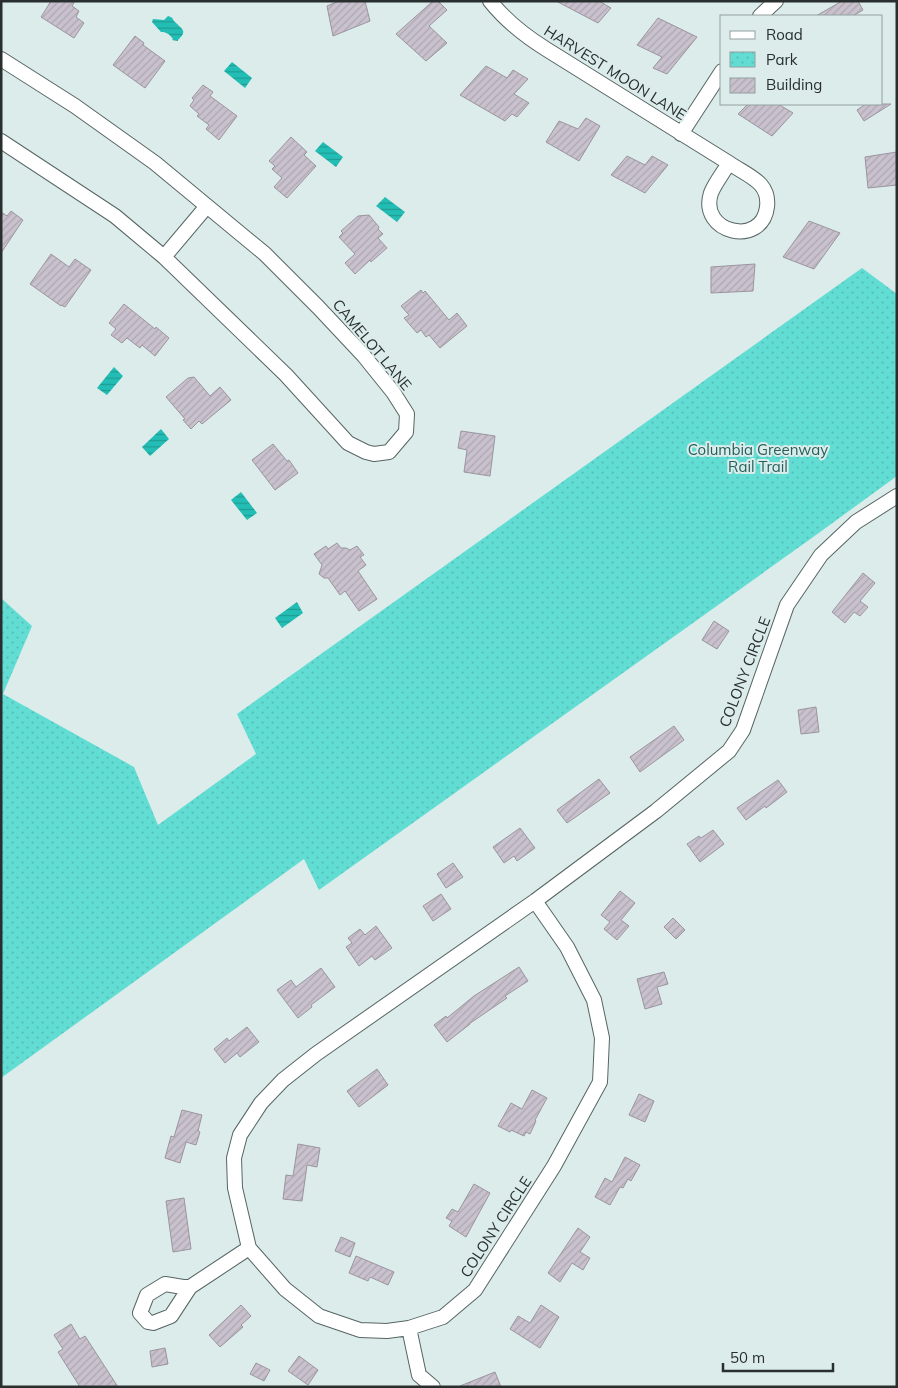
<svg xmlns="http://www.w3.org/2000/svg" width="898" height="1388" font-family="Mulish,sans-serif">
  <defs>
    <pattern id="park-dots" width="8" height="8" patternUnits="userSpaceOnUse" patternTransform="scale(1.25)"><rect width="8" height="8" fill="#62ddd4"/><path d="M2 2h.1M6 6h.1" fill="none" stroke="#55beb6" stroke-width="1.8" stroke-linecap="round"/></pattern>
    <pattern id="water-rules" width="6" height="5" patternUnits="userSpaceOnUse" patternTransform="scale(1.25)"><rect width="6" height="5" fill="#22beb5"/><path d="M0 2.5h6" fill="none" stroke="#1e9b94"/></pattern>
    <pattern id="building-hatch" width="6" height="6" patternUnits="userSpaceOnUse" patternTransform="scale(1.25)"><rect width="6" height="6" fill="#c9c2ce"/><path d="M-1 1l2-2M0 6l6-6M5 7l2-2" fill="none" stroke="#ada7b1"/></pattern>
  </defs>
  <rect width="100%" height="100%" fill="#dbecea"/>
  <!-- park -->
  <path fill="url(#park-dots)" d="M862,268l35,26v182l-81,59 -497,355 -15,-31 -303,219v-480l31,28 -29,68 131,73 24,58 98,-71 -19,-40z"/>
  <!-- water -->
  <path fill="url(#water-rules)" d="M168,16c7,3 2,0 7,6 7,7 13,9 3,18v1l-6,-1 1,-1c-4,-5 -6,-7 -12,-7l-9,-10 1,-3 11,1z
    M232,62l20,16 -7,10 -21,-17z
    M323,142l20,15 -7,10 -21,-16z
    M385,197l20,15 -8,10 -21,-16z
    M114,367l9,9 -16,19 -10,-7z
    M161,429l8,10 -19,17 -8,-9z
    M241,492l16,21 -10,7 -16,-20z
    M297,602l6,11 -21,15 -7,-10z"/>
  <!-- building -->
  <path fill="url(#building-hatch)" stroke="#9b949f" d="M51,1h24l-3,5 7,5 -3,6 8,6 -10,15 -33,-21z
    M339,1h26l5,20 -37,15 -6,-30z
    M433,1h5l9,9 -18,16 18,17 -21,18 -30,-27z
    M556,1h43l12,7 -13,15z
    M842,1h16l5,9 -10,6h-37z
    M658,18l39,19 -30,37 -14,-6 9,-11 -25,-12z
    M135,36l9,7 -1,2 22,16 -20,27 -32,-23z
    M486,66l21,12 6,-8 15,9 -14,15 15,9 -12,14 -5,-3 -7,7 -45,-26z
    M203,85l10,7 -3,4 27,20 -18,24 -13,-11 3,-4 -12,-9 2,-2 -9,-8 4,-6 -2,-2z
    M748,104h30l15,9 -21,23 -34,-22z
    M866,104h25l-27,17 -7,-11z
    M586,118l14,8 -21,35 -33,-19 13,-21 19,8z
    M291,137l16,15 -3,3 12,11 -29,32 -13,-11 8,-9 -10,-9 3,-3 -6,-5z
    M897,152v33l-29,3 -3,-31z
    M627,156l18,9 7,-9 16,9 -23,28 -34,-18z
    M11,211l12,9 -22,33v-41l6,4z
    M369,215l10,12 -1,2 5,5 -5,4 9,10 -16,14 -1,-2 -15,14 -10,-11 10,-9 -16,-17 4,-4 -2,-2 17,-15z
    M809,221l31,12 -26,36 -31,-12z
    M51,254l18,13 6,-8 16,11 -26,37 -4,-2v1l-31,-22z
    M755,264l-2,27 -42,2v-26z
    M421,290l2,3 2,-2 24,29 8,-7 10,13 -27,22 -11,-13 -3,2 -5,-7 -4,3 -13,-15 5,-3 -8,-9z
    M124,304l31,25 1,-2 13,11 -14,18 -13,-11 -2,3 -13,-10 -5,5 -11,-8 5,-6 -7,-6z
    M194,377l16,19 10,-9 11,13 -29,24 -3,-3 -8,8 -8,-9 2,-1 -19,-22 22,-19z
    M461,431l34,5 -5,40 -26,-4 3,-22 -9,-2z
    M273,444l14,17 2,-1 9,13 -23,17 -23,-30z
    M337,543l4,5h5l4,2 7,-4 7,9 -4,2 6,8 -8,6 19,28 -18,12 -14,-20 -5,4 -12,-17h-4l-5,-4 3,-9 -8,-11 12,-8 2,3z
    M863,573l12,10 -15,18 8,6 -8,9 -6,-4 -9,11 -13,-11z
    M714,621l15,10 -12,18 -15,-9z
    M816,707l3,25 -18,2 -3,-24z
    M674,726l10,14 -44,32 -10,-15z
    M599,779l11,14 -43,30 -10,-13z
    M778,780l9,12 -21,16 -1,-2 -19,14 -9,-12z
    M520,828l15,20 -18,13 -3,-5 -10,7 -11,-16z
    M713,830l11,14 -24,18 -13,-18 12,-8 2,2z
    M453,863l10,14 -17,11 -9,-14z
    M620,891l15,12 -14,17 8,6 -12,14 -13,-11 6,-7 -9,-7z
    M441,894l10,15 -18,12 -10,-15z
    M673,918l12,12 -9,9 -12,-12z
    M376,926l16,22 -17,12 -3,-4 -13,10 -13,-19 6,-4 -4,-5 12,-9 5,6z
    M519,967l9,14 -23,15 2,2 -38,26h1l-23,18 -13,-17 12,-9 1,2 27,-22z
    M321,968l14,19 -24,18 1,2 -14,11 -21,-28 14,-10 5,7z
    M664,972l4,12 -11,3 5,17 -17,5 -8,-30z
    M247,1027l12,15 -19,15 -3,-4 -12,10 -11,-14 13,-11 2,3z
    M377,1069l11,16 -29,22 -12,-16z
    M532,1090l15,8 -12,22 1,1 -6,13 -4,-2 -2,4 -13,-6 -1,2 -12,-6 13,-23 11,6z
    M639,1094l15,7 -9,21 -16,-7z
    M182,1110l20,5 -4,16 2,1 -4,13 -10,-3 -6,21 -15,-5 6,-22 3,1z
    M298,1144l22,4 -3,19 -10,-2 -5,36 -19,-2 3,-24 7,1z
    M625,1157l15,8 -9,16 -3,-2 -5,9 -3,-1 -10,18 -15,-8 10,-19 7,4z
    M474,1184l16,9 -24,44 -17,-11 3,-5 -6,-3 6,-9 6,3z
    M184,1198l7,51 -18,3 -7,-51z
    M578,1228l12,9 -10,15 10,6 -7,12 -11,-7 -12,19 -12,-9z
    M341,1237l14,6 -5,14 -15,-6z
    M356,1256l38,16 -6,13 -18,-8 -2,4 -19,-8z
    M241,1305l10,11 -10,9 2,2 -23,20 -11,-12z
    M541,1305l18,12 -19,31 -30,-19 8,-13 12,7z
    M71,1324l9,15 5,-3 33,51h-38l-22,-35 5,-3 -9,-14z
    M165,1348l3,16 -16,3 -2,-16z
    M299,1356l19,14 -10,15 -20,-14z
    M256,1363l14,7 -6,11 -14,-7z
    M495,1372l6,15h-41v-1z"/>
  <g fill="none" stroke-linecap="round" stroke-linejoin="round">
    <defs>
      <path id="minor" d="M490,1c16,20 35,35 56,48l183,114c10,7 24,13 32,22 5,6 7,14 6,22 -5,41 -69,26 -56,-14 4,-10 12,-20 18,-30
        M760,16l16,-15
        M1,59l74,47 80,57 110,91 53,53 46,49 29,36 14,22 -1,18 -17,20 -15,2 -8,-2 -18,-9 -62,-68 -122,-118 -49,-41 -114,-75
        M681,134l41,-63
        M164,257l43,-51
        M535,901l32,46 27,53 8,38 -2,44 -46,84 -79,124 -32,27 -34,11 -22,3 -27,-1 -41,-14 -34,-27 -36,-41 -14,-60 -1,-30 6,-23 21,-32 22,-23 33,-26 219,-153 121,-90 73,-60 14,-21 44,-125 34,-50 35,-33 41,-26
        M190,1287l-19,29 -18,7 -5,-1 -8,-9 7,-18 18,-11 18,3h7l59,-39
        M409,1328l10,47 14,12"/>
    </defs>
    <!-- minor casing -->
    <use href="#minor" stroke="#566563" stroke-width="16"/>
    <!-- minor -->
    <use href="#minor" stroke="#fff" stroke-width="14"/>
  </g>
  <g text-anchor="middle" stroke-width="4" stroke-linejoin="round" paint-order="stroke">
    <!-- street labels -->
    <g font-size="15" fill="#282f2e" stroke="#dbecea">
      <text transform="translate(615 73) rotate(32)" y="5">HARVEST MOON LANE</text>
      <text transform="translate(372 345) rotate(50)" y="5">CAMELOT LANE</text>
      <text transform="translate(745 672) rotate(-69)" y="5">COLONY CIRCLE</text>
      <text transform="translate(496 1227) rotate(-57)" y="5">COLONY CIRCLE</text>
    </g>
    <!-- park labels -->
    <g font-size="15" fill="#26605c" stroke="#dbecea">
      <text x="758" y="455">Columbia Greenway<tspan x="758" dy="17">Rail Trail</tspan></text>
    </g>
  </g>
  <!-- border -->
  <rect width="898" height="1388" fill="none" stroke="#282f2e" stroke-width="5"/>
  <!-- legend -->
  <rect x="720" y="15" width="162" height="90" fill="#dbecea" stroke="#93a09f"/>
  <rect x="730" y="31" width="25" height="8" fill="#ffffff" stroke="#93a09f"/>
  <text x="766" y="40" font-size="15" fill="#282f2e">Road</text>
  <rect x="730" y="52" width="25" height="15" fill="url(#park-dots)" stroke="#93a09f"/>
  <text x="766" y="65" font-size="15" fill="#282f2e">Park</text>
  <rect x="730" y="78" width="25" height="15" fill="url(#building-hatch)" stroke="#93a09f"/>
  <text x="766" y="90" font-size="15" fill="#282f2e">Building</text>
  <!-- scale -->
  <path d="M723 1363v8h110v-8" fill="none" stroke="#282f2e" stroke-width="2.5"/>
  <text x="730" y="1363" font-size="15" fill="#282f2e" stroke="#dbecea" stroke-width="4" paint-order="stroke">50 m</text>
</svg>
